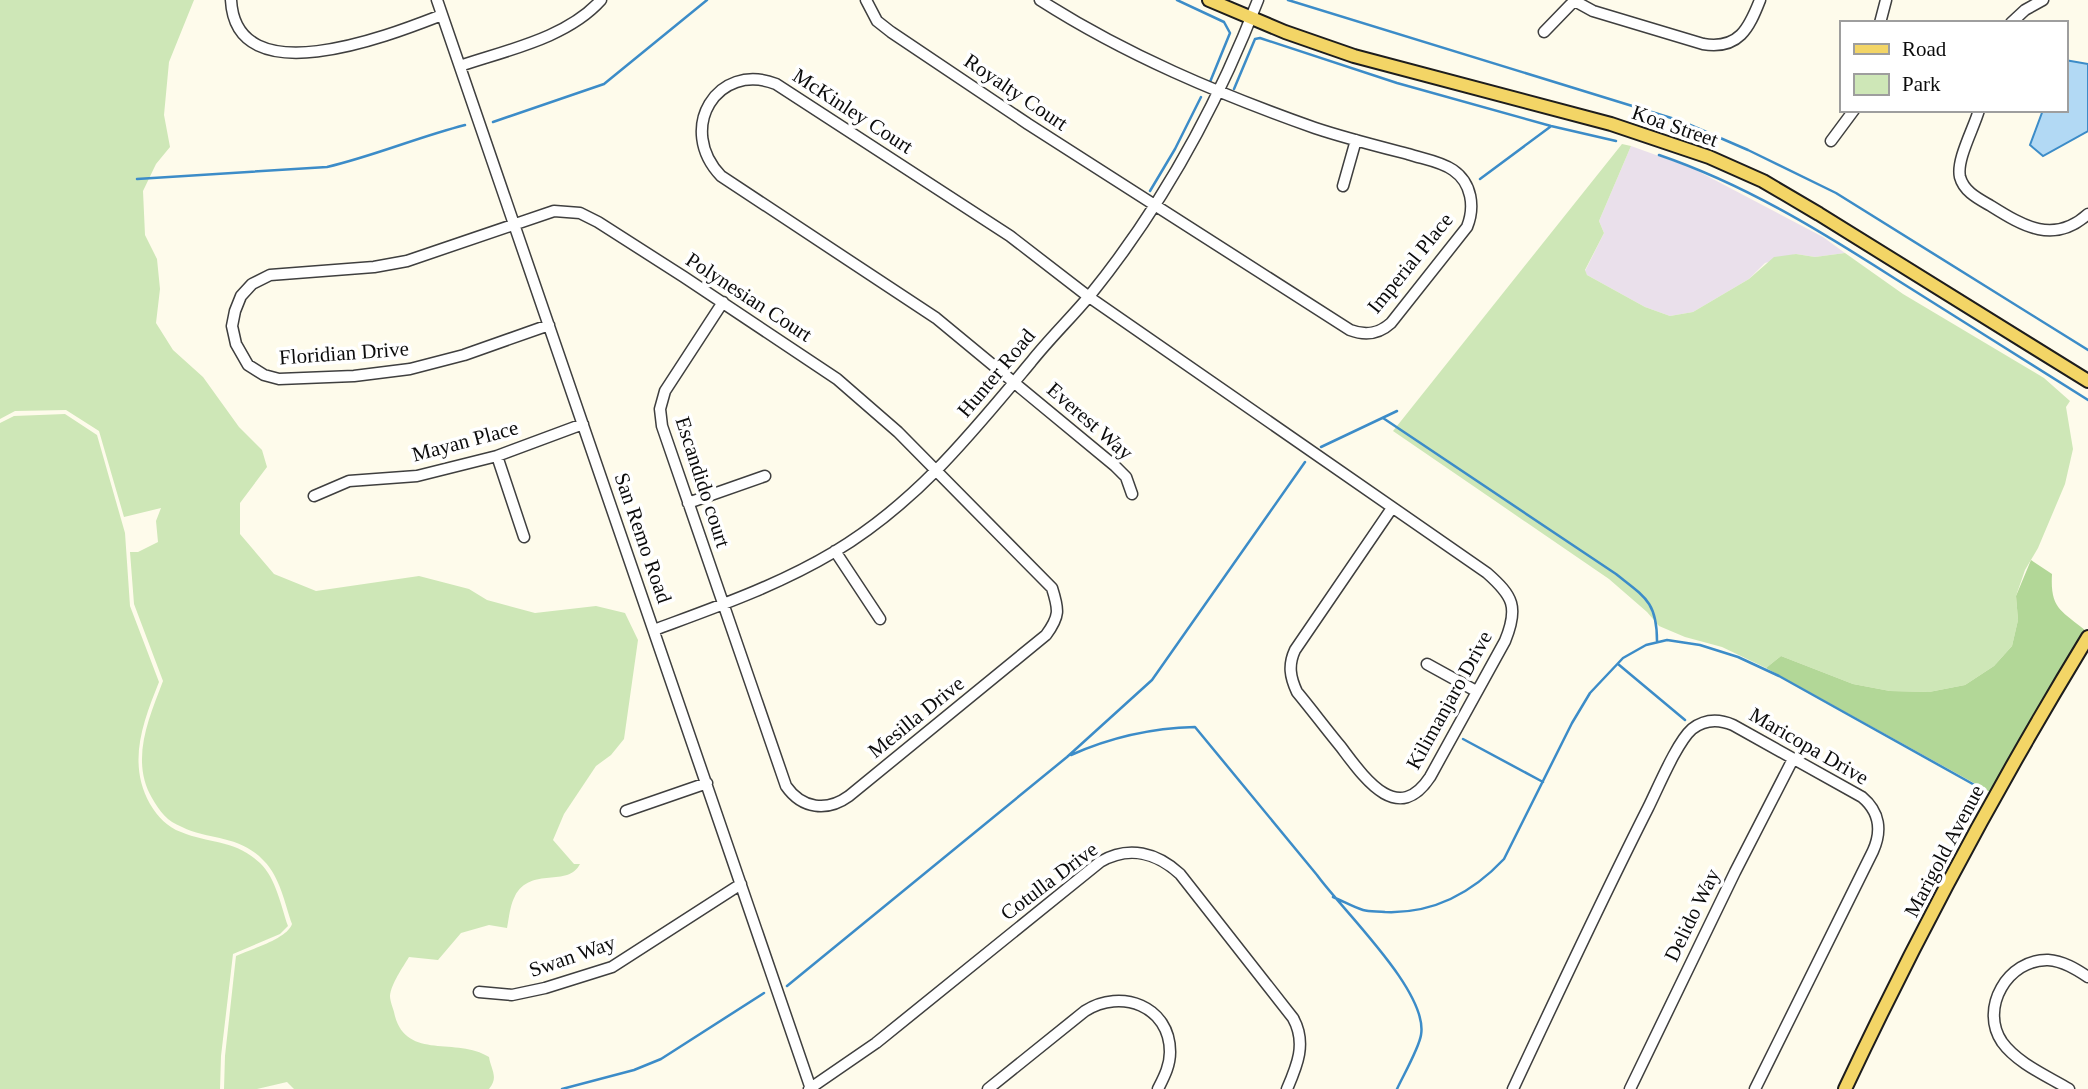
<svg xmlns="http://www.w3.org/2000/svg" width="2088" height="1089" font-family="Georgia,serif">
  <rect width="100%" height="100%" fill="#fefbeb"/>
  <!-- industrial -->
  <path fill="#eae0eb" d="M1631,146l61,22 131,69 22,16 -30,4 -19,-3 -31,9 -16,16 -56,33 -23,4 -25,-9 -58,-32 -2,-4 19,-38 -5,-12z"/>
  <!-- green -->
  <path fill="#cee7b7" d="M0,0h194l-25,62 -5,53 6,32 -14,17 -13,27 2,44 12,24 3,30 -4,34 17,27 30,27 36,50 23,23 5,17 -27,36v31l34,40 42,17 103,-15 50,13 18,11 48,13 61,-7 29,7 13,27 -14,99 -13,16 -15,11 -32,48 -11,26 21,24h6c-12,24 -49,2 -65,32 -5,9 -6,22 -8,32l-18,-3 -28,8 -23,27 -29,-3c-6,10 -18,27 -19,39 0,5 3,12 4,16 10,50 62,24 95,45 2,13 10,20 0,32h-195l-7,-7 -30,7h-33l1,-33 11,-100c15,-7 51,-17 56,-32 -7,-20 -12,-47 -28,-63 -25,-27 -54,-20 -82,-34 -15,-6 -22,-15 -30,-29 -22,-38 -3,-80 11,-117l-29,-77 -4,-52h8l20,-10 -2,-21 5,-13 -37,9 -25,-86 -33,-21 -51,1 -15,8z
    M1622,144l9,2 -32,75 5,12 -19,37 2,5 58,32 25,9 23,-4 56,-33 25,-22 22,-3 19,3 30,-4 58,41 141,84 26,23 -4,6 7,42 -8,35 -27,64 -13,22 -9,26 2,24 -6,26 -18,20 -29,19 -36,7 -39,-1 -37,-7 -72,-28 -15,12 -44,-21 -37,-10 -26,-11 -12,-14 -38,-33 -216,-148z
    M65,414l32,21 28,98 5,73 29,76c-16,40 -32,81 -9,122 8,13 17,23 31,28 29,12 53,7 79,31 16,15 21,43 28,63l-8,8 -47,20 -12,102 -1,33h-220v-666l14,-7z"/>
  <!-- forest -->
  <path fill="#b2d797" d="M2031,560l21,14c-2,35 9,36 34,57l-44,72 -50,90 -226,-125 15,-12 72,28 37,7 39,1 36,-7 29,-19 18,-20 6,-26 -2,-24z"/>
  <!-- water -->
  <path fill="#b2d9f4" stroke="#3c8cc8" stroke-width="2" d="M2065,60l23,4v67l-45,25 -13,-11 13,-35h22z"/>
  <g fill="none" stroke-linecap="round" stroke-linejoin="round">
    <!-- stream -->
    <path stroke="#3c8cc8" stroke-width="2.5" d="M1177,0l47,22 6,11 -20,49
      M1288,0l393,121 67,29 88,43 252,157
      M1234,89l21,-50 5,-1 137,45 154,43 65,15
      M493,122l111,-38 103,-84
      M1659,155c85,29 160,75 235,123 65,41 129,81 194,122
      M137,179l190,-12c47,-11 91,-30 138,-42
      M1480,179l70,-52
      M1150,191l25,-42 26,-52
      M1383,418l233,156c29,23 41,28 41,67
      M1321,447l76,-36
      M1618,664l67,56
      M1463,739l80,43
      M1071,755c38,-17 82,-27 124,-28l122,148c25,35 112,117 104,160 -2,13 -18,41 -24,54
      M1333,897c10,4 20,10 30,13 7,2 15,1 22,2 48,2 87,-19 119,-53l68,-136 18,-30 33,-35 23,-13 21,-5 33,5 38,12 41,19 201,112
      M787,986l280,-229 85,-77 153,-218
      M562,1089l72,-19 27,-11 103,-66"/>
    <defs>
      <path id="minor" d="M231,0c5,97 162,34 211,15
        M437,0l374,1089
        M866,0l11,21 14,11 137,92 322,206c16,6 29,4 41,-7l76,-96c8,-20 5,-44 -14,-57 -13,-9 -30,-11 -45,-16 -31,-8 -63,-16 -93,-26 -96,-34 -189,-73 -275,-128
        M1573,0l20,11 110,33c36,6 46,-16 57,-44
        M1880,23l6,-23
        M2011,23l14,-13 18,-10
        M1544,32l30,-31
        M460,66c47,-16 107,-28 141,-66
        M1979,110c-5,18 -23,50 -19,67 4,15 19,22 31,29 32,20 63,39 97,8
        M1831,141l23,-31
        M1343,186l13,-46
        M549,325l-85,30 -54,14 -56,7 -75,3 -15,-4 -16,-10 -12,-21 -4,-18 3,-15 6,-15 11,-12 18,-9 104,-8 33,-6 147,-50 26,2 18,9 86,55 153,102 61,53 154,156c7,22 8,28 -6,47l-197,161c-22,16 -47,13 -63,-10l-124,-360 -2,-17 5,-18 58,-89
        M497,456l27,81
        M1132,494l-6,-17 -11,-11 -179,-148 -215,-142c-45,-47 -4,-115 55,-92l234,152 79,61 398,276c26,23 32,34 18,68l-75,136c-33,50 -67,-1 -89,-30 -15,-18 -29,-37 -44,-55 -7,-15 -9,-27 -2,-42l97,-142
        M314,496l35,-15 68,-5 80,-20 86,-32
        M688,503l77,-27
        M835,551l45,68
        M654,630c62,-23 123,-44 180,-78 82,-49 137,-118 197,-190 19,-24 41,-45 60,-68 71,-88 126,-188 167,-294
        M1427,664l49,27
        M626,811l81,-28
        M479,992l33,3 33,-7 67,-21 129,-83
        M809,1089l67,-46 224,-181c29,-17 57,-9 80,12l113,144c14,25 4,48 -6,71
        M988,1089l97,-78c36,-23 85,-5 85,41 0,14 -6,25 -12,37
        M1513,1089c44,-94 88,-188 135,-281 10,-20 29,-66 44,-79 13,-10 27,-10 41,-4l129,72c18,15 20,34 11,54l-118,238
        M1630,1089l105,-217 58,-113
        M2069,1089c-22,-13 -52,-26 -67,-47 -23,-34 6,-83 46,-82 15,1 28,9 40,17"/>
      <path id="major" d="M1209,0l76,32 69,24 257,68 98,33 54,24 56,33 269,167
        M1845,1089c73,-155 154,-306 243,-452"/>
    </defs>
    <!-- minor casing -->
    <use href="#minor" stroke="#3f3f3f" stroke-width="13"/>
    <!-- major casing -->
    <use href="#major" stroke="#1d1d1d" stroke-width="16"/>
    <!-- minor -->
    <use href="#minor" stroke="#fff" stroke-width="10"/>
    <!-- major -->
    <use href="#major" stroke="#f3d566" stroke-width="12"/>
  </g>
  <g text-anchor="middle" stroke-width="7" stroke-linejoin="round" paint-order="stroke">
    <!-- street labels -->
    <g font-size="21" fill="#0c0c0c" stroke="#fff">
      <text transform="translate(1016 92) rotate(34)" y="7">Royalty Court</text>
      <text transform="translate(853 111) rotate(33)" y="7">McKinley Court</text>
      <text transform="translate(1675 126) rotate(19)" y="7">Koa Street</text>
      <text transform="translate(1410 263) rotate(-51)" y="7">Imperial Place</text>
      <text transform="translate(749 297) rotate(33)" y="7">Polynesian Court</text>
      <text transform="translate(344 353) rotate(-4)" y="7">Floridian Drive</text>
      <text transform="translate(996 373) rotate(-50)" y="7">Hunter Road</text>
      <text transform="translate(1090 421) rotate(41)" y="7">Everest Way</text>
      <text transform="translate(465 441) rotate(-15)" y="7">Mayan Place</text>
      <text transform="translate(703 482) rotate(72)" y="7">Escandido court</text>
      <text transform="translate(643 538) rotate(71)" y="7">San Remo Road</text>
      <text transform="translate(1449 700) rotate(-61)" y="7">Kilimanjaro Drive</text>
      <text transform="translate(916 717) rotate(-39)" y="7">Mesilla Drive</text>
      <text transform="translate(1809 746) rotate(30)" y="7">Maricopa Drive</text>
      <text transform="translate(1944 851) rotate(-62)" y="7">Marigold Avenue</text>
      <text transform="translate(1049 881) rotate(-37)" y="7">Cotulla Drive</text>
      <text transform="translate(1692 915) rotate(-64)" y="7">Delido Way</text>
      <text transform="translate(572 956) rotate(-19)" y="7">Swan Way</text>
    </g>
  </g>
  <!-- legend -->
  <rect x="1840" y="21" width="228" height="91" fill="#ffffff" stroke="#9e9e9e" stroke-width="2"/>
  <rect x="1854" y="44" width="35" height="10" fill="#f3d566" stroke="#9e9e9e" stroke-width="2"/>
  <text x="1902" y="56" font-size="21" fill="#0c0c0c">Road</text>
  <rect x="1854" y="74" width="35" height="21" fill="#cee7b7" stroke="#9e9e9e" stroke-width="2"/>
  <text x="1902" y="91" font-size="21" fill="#0c0c0c">Park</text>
</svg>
